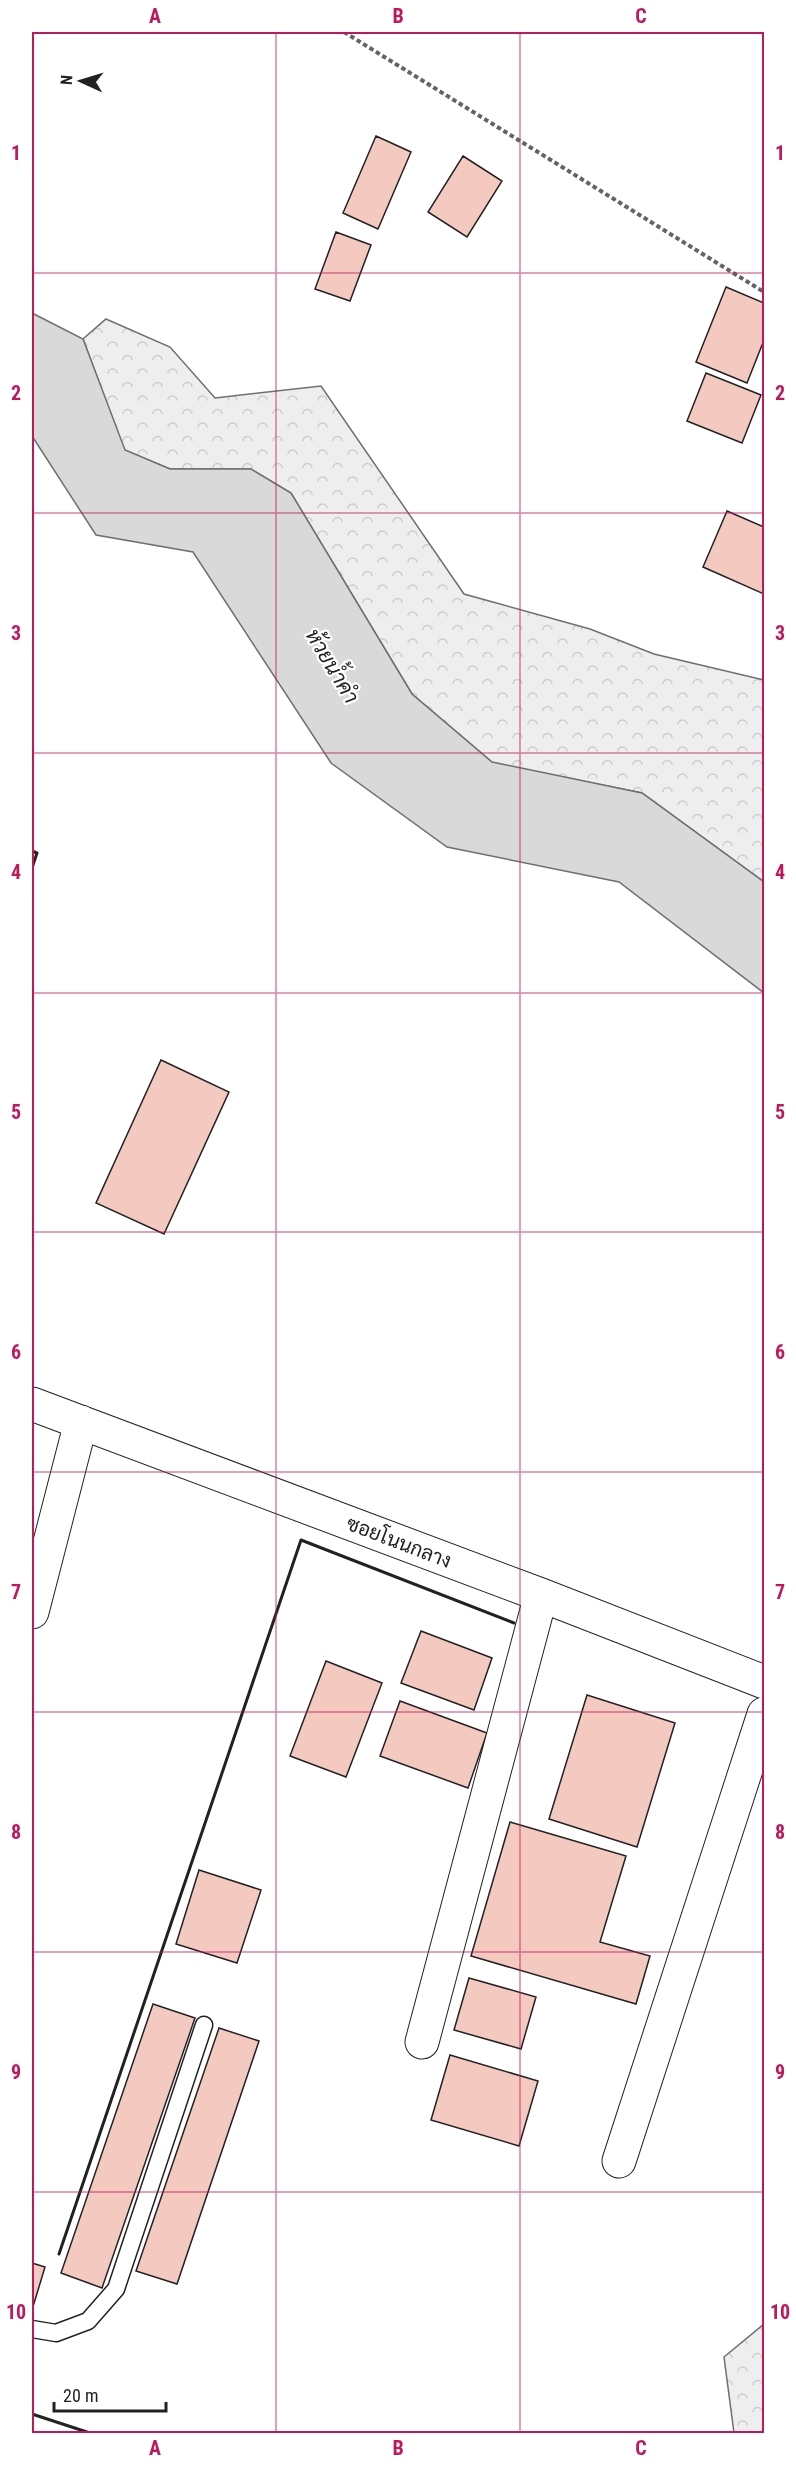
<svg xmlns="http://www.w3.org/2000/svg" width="796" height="2465" font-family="'Roboto Condensed',Sarabun,sans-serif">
  <defs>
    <pattern id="forest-crowns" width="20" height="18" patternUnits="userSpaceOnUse" patternTransform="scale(1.5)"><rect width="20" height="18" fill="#eee"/><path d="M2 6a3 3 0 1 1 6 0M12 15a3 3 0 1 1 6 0" fill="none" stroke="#ccc"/></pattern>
  </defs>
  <rect width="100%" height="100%" fill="#fff"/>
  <!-- forest -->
  <path fill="url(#forest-crowns)" stroke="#6f6f6f" stroke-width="1.5" d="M106,319l64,28 45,51 106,-12 143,208 126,35 64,25 110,26v202l-122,-89 -149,-30 -81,-69 -121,-201 -40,-24h-81l-46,-19 -41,-111z
    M764,2324v109h-30l-10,-76z"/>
  <!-- water -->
  <path fill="#d9d9d9" stroke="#6f6f6f" stroke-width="1.5" d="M32,313l51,26 42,111 45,19h81l40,24 121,201 80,68 150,31 122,89v111l-145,-111 -172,-35 -116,-84 -138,-211 -97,-17 -64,-99z"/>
  <!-- building -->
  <path fill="#f3c9c0" stroke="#222" stroke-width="1.5" d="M376,136l35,16 -33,77 -35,-16z
    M463,156l39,25 -35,56 -39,-25z
    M336,232l35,13 -21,56 -35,-12z
    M726,287l38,16v37l-17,43 -51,-21z
    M706,373l55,22 -19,48 -55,-22z
    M727,511l37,16v67l-61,-27z
    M161,1060l68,32 -65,142 -68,-31z
    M421,1631l71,27 -18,52 -73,-27z
    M326,1661l56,22 -36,94 -56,-21z
    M587,1695l88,28 -38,124 -88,-28z
    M400,1701l87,32 -19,55 -88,-32z
    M510,1822l116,34 -26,86 50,14 -14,48 -165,-48z
    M199,1870l62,20 -24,73 -61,-19z
    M469,1978l67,19 -15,52 -67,-19z
    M153,2004l42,14 -93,270 -41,-15z
    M219,2028l40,13 -82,243 -41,-13z
    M450,2055l88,26 -19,65 -88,-26z
    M32,2263l13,4 -13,43z"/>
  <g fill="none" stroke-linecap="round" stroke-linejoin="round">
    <defs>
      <path id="service" d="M32,2329l24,4 32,-12 28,-32 88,-264"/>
      <path id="minor" d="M32,1404l509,191 223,87
        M32,1612l49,-190
        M422,2042l119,-447
        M619,2161l145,-447"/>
    </defs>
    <!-- service casing -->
    <use href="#service" stroke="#222" stroke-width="19"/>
    <!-- minor casing -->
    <use href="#minor" stroke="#222" stroke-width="35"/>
    <!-- path -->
    <path stroke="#646464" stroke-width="4" stroke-dasharray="4.5 3" stroke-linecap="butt" d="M344,32l420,260"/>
    <!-- service -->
    <use href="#service" stroke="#fff" stroke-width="16"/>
    <!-- minor -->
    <use href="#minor" stroke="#fff" stroke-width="33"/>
    <!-- wall -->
    <path stroke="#222" stroke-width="3" d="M32,851l5,2 -5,15
      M59,2254l242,-714 213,83
      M32,2414l61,20"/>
  </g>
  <!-- grid -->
  <path fill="none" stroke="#c2185b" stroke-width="1.5" stroke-opacity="0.55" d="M276,32v2402M520,32v2402M32,273h732M32,513h732M32,753h732M32,993h732M32,1232h732M32,1472h732M32,1712h732M32,1952h732M32,2192h732"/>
  <g text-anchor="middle" stroke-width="4.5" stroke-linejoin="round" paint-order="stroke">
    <!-- street labels -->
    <g font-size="20" fill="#222" stroke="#fff">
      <text transform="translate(399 1542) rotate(21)" y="7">ซอยโนนกลาง</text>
    </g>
    <!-- water labels -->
    <g font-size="21" font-style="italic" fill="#222" stroke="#fff">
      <text transform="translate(332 666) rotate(59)" y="7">ห้วยน้ำคำ</text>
    </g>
  </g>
  <!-- border -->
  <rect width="796" height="2465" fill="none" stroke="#ffffff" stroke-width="66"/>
  <!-- north arrow -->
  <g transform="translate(81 81) rotate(274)" stroke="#ffffff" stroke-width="4.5" paint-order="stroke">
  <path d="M0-4.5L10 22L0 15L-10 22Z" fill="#222222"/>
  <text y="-9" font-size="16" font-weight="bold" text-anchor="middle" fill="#222222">N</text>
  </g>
  <!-- scale -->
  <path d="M54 2402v9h112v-9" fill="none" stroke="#222222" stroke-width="3"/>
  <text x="63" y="2402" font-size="18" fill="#222222" stroke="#ffffff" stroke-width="4.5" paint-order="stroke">20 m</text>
  <rect x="33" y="33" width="730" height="2399" fill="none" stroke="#c2185b" stroke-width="2"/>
  <g font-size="20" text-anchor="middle" font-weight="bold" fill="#c2185b">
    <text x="155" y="23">A</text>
    <text x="398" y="23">B</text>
    <text x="641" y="23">C</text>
    <text x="16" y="160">1</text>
    <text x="780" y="160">1</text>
    <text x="16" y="400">2</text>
    <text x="780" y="400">2</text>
    <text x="16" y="640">3</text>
    <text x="780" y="640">3</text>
    <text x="16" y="879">4</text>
    <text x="780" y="879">4</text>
    <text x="16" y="1119">5</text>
    <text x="780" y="1119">5</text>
    <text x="16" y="1359">6</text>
    <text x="780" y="1359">6</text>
    <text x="16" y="1599">7</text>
    <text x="780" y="1599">7</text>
    <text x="16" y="1839">8</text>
    <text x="780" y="1839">8</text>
    <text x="16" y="2079">9</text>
    <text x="780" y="2079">9</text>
    <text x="16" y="2319">10</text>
    <text x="780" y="2319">10</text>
    <text x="155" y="2455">A</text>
    <text x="398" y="2455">B</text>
    <text x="641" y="2455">C</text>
  </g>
</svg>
